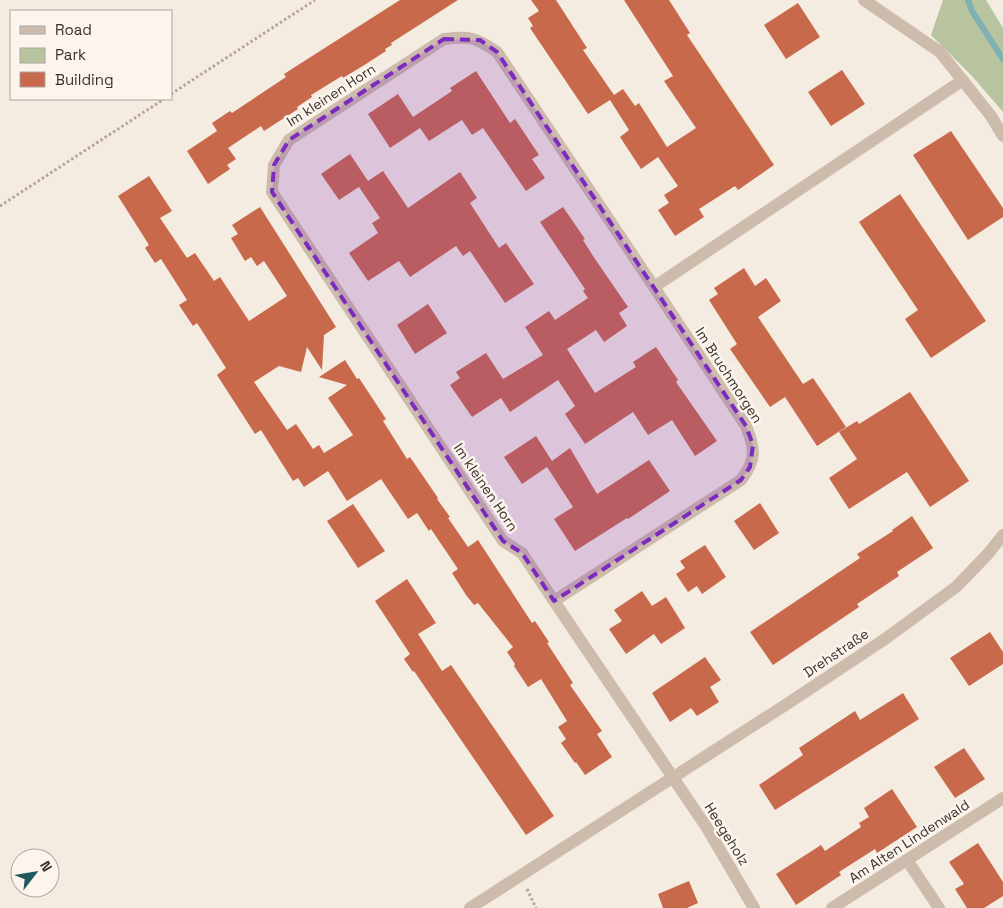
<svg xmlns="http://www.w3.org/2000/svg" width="1003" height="908" font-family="'Space Grotesk',sans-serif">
  <rect width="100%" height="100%" fill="#f4ebe1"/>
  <!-- green -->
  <path fill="#b8c4a0" d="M943,0h43l17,28v84l-31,-36 -41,-41z"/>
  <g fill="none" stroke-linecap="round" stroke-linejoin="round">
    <!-- stream -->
    <path stroke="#7fb0b2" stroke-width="6" d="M968,0l4,11 31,48"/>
  </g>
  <!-- building -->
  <path fill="#c8694b" d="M400,0h58l-67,43 1,2 -7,4 1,2 -20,13 -23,14 -1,-2 -31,19 1,2 -15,10 1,2 -34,22 -3,-5 -33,22 8,11 -9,6 3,4 -22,15 -21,-33 30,-20 -5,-8 18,-12 2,2 54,-36 -2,-3z
    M531,0h25l31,48 -4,2 31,45 9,-6 12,17 4,-3 28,44 29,-19 -32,-47 9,-5 -49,-76h45l21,33 -3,2 87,130 -36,25 -3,-4 -36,23 5,8 -29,19 -17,-26 11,-7 -5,-8 14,-9 -20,-29 -17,12 -21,-32 9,-7 -19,-30 -22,14 -58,-86 3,-2 -5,-8 11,-7z
    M798,3l22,34 -34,22 -22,-34z
    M842,70l23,34 -34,22 -23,-34z
    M476,71l34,52 5,-4 24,36 -7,4 13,19 -19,13 -43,-63 -11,7 -10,-15 -33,21 -9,-13 -30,20 -22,-34 30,-20 15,23 39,-26 -2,-3z
    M951,131l52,77v9l-35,23 -55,-85z
    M350,154l18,27 -29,19 -18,-26z
    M383,171l25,37 52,-36 17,26 -7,5 29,45 7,-5 28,41 -29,19 -35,-52 -7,5 -7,-10 -46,31 -11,-16 -31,20 -19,-28 29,-20 -6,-10 8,-5 -21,-31z
    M149,176l23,35 -12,7 27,40 8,-5 19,28 6,-4 29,44 38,-25 -23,-35 -7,5 -6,-9 -6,4 -14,-23 7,-4 -6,-9 28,-18 76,120 -12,8 -2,35 -15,-23 -6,25 -22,-6 -25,16 33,48 9,-6 17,25 6,-4 5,8 29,-18 -25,-37 19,-13 -28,-8 26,-17 12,19 2,-1 27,41 -3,2 24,38 3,-2 28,41 -1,1 13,18 -2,1 20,29 10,-7 54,83 3,-2 14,21 -2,1 26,40 -3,2 32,46 -5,3 15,23 -27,18 -9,-13 -1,1 -14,-20 5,-4 -8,-12 9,-6 -26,-42 -13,8 -14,-21 1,-2 -8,-12 6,-5 -35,-44 -4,2 -8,-10 -14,-22 6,-4 -27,-40 -2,2 -12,-18 -9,6 -27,-40 -34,22 -19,-30 -24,16 -6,-9 -5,3 -32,-51 -6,4 -38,-59 9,-7 -29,-45 -4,3 -14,-21 8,-5 -26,-41 -6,4 -10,-15 4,-3 -31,-49z
    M900,194l86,127 -55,37 -26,-39 13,-9 -59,-88z
    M563,207l22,32 -2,1 10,16 35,51 -9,6 8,13 -23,16 -8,-12 -29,19 28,44 41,-26 -3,-5 23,-15 22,33 -2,2 41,59 -22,15 -23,-36 -24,15 -15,-23 -48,32 -20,-30 10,-8 -17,-26 -48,32 -9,-14 -29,19 -22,-32 10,-7 -4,-6 30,-19 17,26 40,-24 -18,-28 24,-16 6,9 33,-22 -5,-7 2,-2 -45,-67z
    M744,268l11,18 11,-8 15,23 -23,16 45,67 10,-6 33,49 -29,19 -32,-49 -15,10 -40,-58 7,-5 -28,-44 9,-6 -4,-6z
    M428,304l19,29 -32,21 -18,-29z
    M910,392l59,89 -39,26 -23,-35 -58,37 -20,-31 28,-19 -18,-27 18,-11 2,3z
    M536,436l16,25 18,-13 27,46 52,-34 21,31 -42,28 -1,-1 -52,33 -21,-32 19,-12 -26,-40 -25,17 -18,-27z
    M760,503l19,30 -25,17 -20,-29z
    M353,504l32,47 -27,17 -31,-47z
    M912,516l21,32 -36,24 2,4 -42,28 2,3 -86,58 -23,-33 110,-74 -3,-4 36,-23 -1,-1z
    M705,545l21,32 -24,17 -5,-8 -9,6 -12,-18 9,-6 -5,-7z
    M407,579l29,44 -18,11 24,37 9,-6 103,151 -28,19 -112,-164 -1,1 -9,-13 6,-5 -35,-53z
    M642,591l10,15 14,-9 19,31 -24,16 -7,-10 -28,20 -17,-25 13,-8 -8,-11z
    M990,632l13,20v12l-34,22 -19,-28z
    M705,657l16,23 -11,7 9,15 -22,14 -6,-8 -21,14 -18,-29z
    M903,693l16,26 -144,91 -16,-25 44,-30 -4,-7 56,-37 5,9z
    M964,748l21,31 -30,19 -21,-31z
    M892,789l25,38 -40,26 -2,-4 -36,23 2,3 -45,30 -20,-31 45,-29 4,6 36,-24 -2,-4 10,-6 -5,-9z
    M978,843l25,39v14l-19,12h-17l-12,-19 9,-5 -15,-22z
    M689,881l9,22 -11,5h-24l-5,-14z"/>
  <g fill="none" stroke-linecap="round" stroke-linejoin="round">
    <!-- path -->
    <path stroke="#b9a596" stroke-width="3" stroke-dasharray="2.5 2.5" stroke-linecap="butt" d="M171,94l144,-94
      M0,206l164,-107
      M527,889l9,19"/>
    <!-- service -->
    <path stroke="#cdbbac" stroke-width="12" d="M907,860l32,48"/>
    <!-- minor -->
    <path stroke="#cdbbac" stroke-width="12" d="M864,0l76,52 51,64 12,20
      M554,601l-32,-48 -19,-12 -231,-349 2,-27 15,-25 155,-101c26,-3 31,-2 53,13l157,235
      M754,908l-47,-80 -153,-227 187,-121c16,-21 14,-31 5,-54l-92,-139 309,-207
      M832,908l171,-110"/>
    <!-- tertiary -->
    <path stroke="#cdbbac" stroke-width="12" d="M470,908l320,-206 95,-63 71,-52 31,-32 16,-20"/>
  </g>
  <!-- marked area -->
  <path fill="#7b2cbf" fill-opacity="0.2" stroke="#7b2cbf" stroke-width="4" stroke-dasharray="10 6" stroke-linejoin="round" d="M444,39l36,1 17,12 249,374 7,19 -3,22 -9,13 -187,121 -32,-48 -19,-12 -231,-349 2,-27 15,-25z"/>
  <g text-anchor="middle" stroke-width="5" stroke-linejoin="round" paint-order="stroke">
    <!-- street labels -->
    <g font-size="14" fill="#3b302b" stroke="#fbf5ee">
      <text transform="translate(331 95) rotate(-33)" y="5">Im kleinen Horn</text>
      <text transform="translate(729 375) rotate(57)" y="5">Im Bruchmorgen</text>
      <text transform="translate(486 487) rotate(56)" y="5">Im kleinen Horn</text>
      <text transform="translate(836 653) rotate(-34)" y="5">Drehstraße</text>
      <text transform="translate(727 834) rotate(58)" y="5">Heegeholz</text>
      <text transform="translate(909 841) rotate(-33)" y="5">Am Alten Lindenwald</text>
    </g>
  </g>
  <!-- legend -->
  <rect x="10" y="10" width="162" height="90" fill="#fbf5ee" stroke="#aea6a0"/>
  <rect x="20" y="26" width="25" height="8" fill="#cdbbac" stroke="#aea6a0"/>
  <text x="55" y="35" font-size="15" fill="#3b302b">Road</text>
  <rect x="20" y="48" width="25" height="15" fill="#b8c4a0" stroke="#aea6a0"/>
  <text x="55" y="60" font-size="15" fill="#3b302b">Park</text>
  <rect x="20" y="72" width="25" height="15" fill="#c8694b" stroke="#aea6a0"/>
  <text x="55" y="85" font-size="15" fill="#3b302b">Building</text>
  <!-- north arrow -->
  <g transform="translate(35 873) rotate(59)"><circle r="24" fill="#fbf5ee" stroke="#aea6a0"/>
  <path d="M0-4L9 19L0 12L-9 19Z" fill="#1f5a5e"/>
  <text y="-8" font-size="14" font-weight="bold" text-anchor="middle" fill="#3b302b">N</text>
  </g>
</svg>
